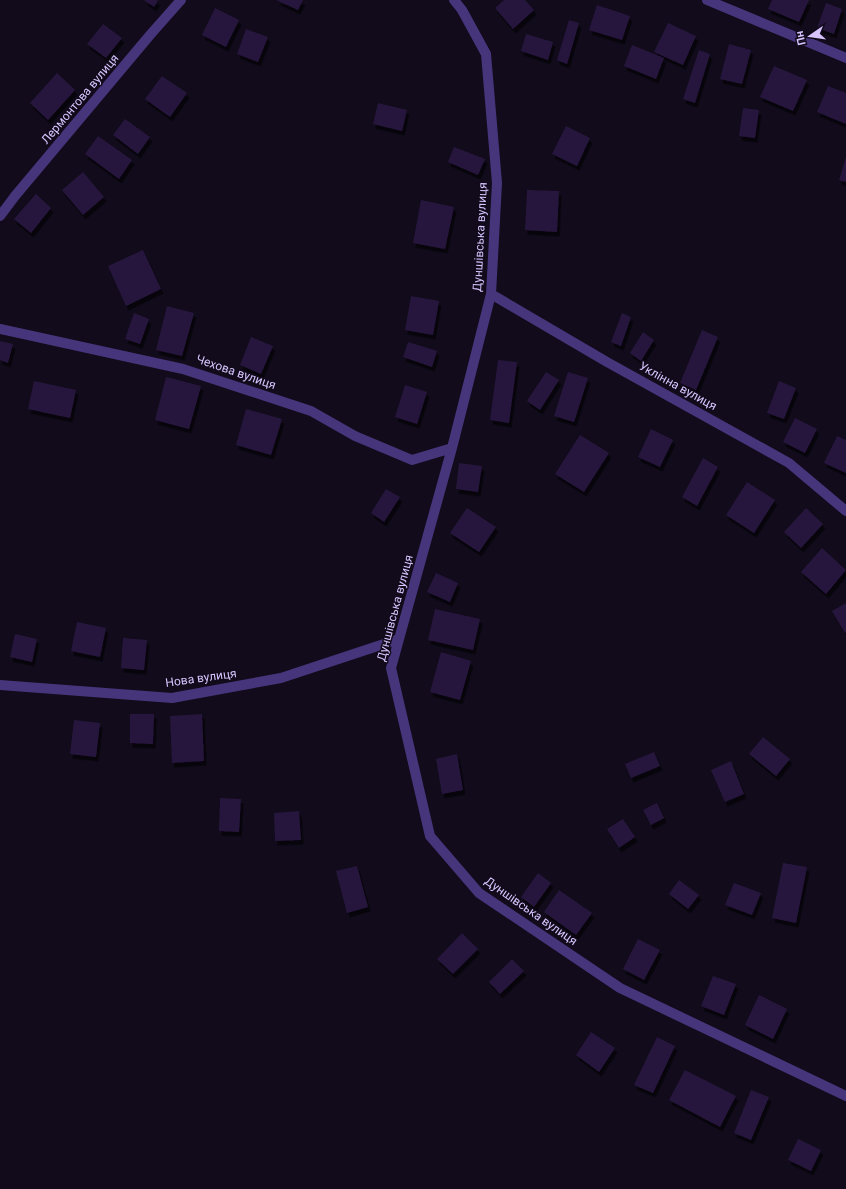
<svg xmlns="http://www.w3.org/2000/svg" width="846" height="1189" font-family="Roboto,sans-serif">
  <defs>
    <filter id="shadow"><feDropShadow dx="2.5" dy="4.5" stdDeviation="0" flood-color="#0009"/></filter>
  </defs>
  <rect width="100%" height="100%" fill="#110b1b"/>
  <!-- building -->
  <path fill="#26173c" filter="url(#shadow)" d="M144,0h14l-4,7z
    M276,0h27l-5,10z
    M504,0h21l9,10 -21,19 -18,-21z
    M772,0h37l-10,22 -31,-13z
    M826,3l16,6 -8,25 -17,-6z
    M597,5l33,11 -8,24 -33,-10z
    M215,8l24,12 -13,27 -24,-12z
    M569,20l10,3 -12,41 -10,-4z
    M668,23l28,13 -13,29 -29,-13z
    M103,24l19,14 -16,20 -19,-14z
    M246,29l22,8 -10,25 -21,-8z
    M526,34l27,8 -5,18 -27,-9z
    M729,44l22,6 -9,34 -22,-5z
    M632,45l32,13 -8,21 -32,-13z
    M699,50l11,4 -15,49 -12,-4z
    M774,66l33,14 -14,31 -33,-14z
    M57,73l18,17 -27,30 -18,-17z
    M162,76l25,17 -17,24 -25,-18z
    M828,86l18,7v31l-29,-12z
    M378,103l29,7 -5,21 -29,-7z
    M743,108l16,2 -4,28 -16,-2z
    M125,119l25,18 -12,17 -25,-19z
    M566,126l24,12 -13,28 -25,-12z
    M98,136l34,24 -13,19 -34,-25z
    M454,147l31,12 -7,16 -30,-13z
    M846,157v25l-7,-2z
    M83,172l21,25 -21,18 -21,-25z
    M527,190l32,1 -2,41 -32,-2z
    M36,194l15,14 -20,25 -17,-14z
    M421,200l33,7 -9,42 -32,-6z
    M143,250l18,39 -35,17 -18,-40z
    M411,296l28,5 -6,34 -28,-5z
    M167,306l27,7 -12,43 -26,-6z
    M134,313l15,6 -9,25 -15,-5z
    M622,313l9,4 -10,29 -10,-4z
    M702,330l16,7 -22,53 -16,-7z
    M643,332l11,8 -13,21 -11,-8z
    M251,337l22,9 -12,28 -21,-9z
    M0,341l13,3 -5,19 -8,-3z
    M408,342l29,9 -5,16 -29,-10z
    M498,360l19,2 -8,61 -19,-3z
    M546,372l13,8 -19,30 -13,-9z
    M568,372l20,6 -14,44 -20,-6z
    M166,377l35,9 -12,43 -34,-9z
    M34,381l42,9 -6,28 -42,-9z
    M779,381l17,7 -12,31 -17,-6z
    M405,385l22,7 -10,32 -22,-7z
    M246,409l36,10 -11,36 -35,-10z
    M795,418l22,11 -12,24 -22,-11z
    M651,429l22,11 -13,27 -22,-10z
    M580,435l29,18 -25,39 -29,-18z
    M837,436l9,4v33l-22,-10z
    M703,458l15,9 -21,39 -15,-9z
    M459,463l23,3 -4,26 -22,-3z
    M747,482l28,18 -21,33 -28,-18z
    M386,489l14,8 -16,25 -13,-9z
    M467,508l29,19 -17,25 -29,-19z
    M806,508l17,16 -22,24 -17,-16z
    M822,548l24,22 -20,24 -25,-22z
    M436,573l22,10 -8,19 -23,-10z
    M846,603v29l-1,1 -13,-22z
    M435,609l45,10 -7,31 -45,-10z
    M77,622l29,6 -6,29 -29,-6z
    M15,634l22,5 -5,23 -22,-5z
    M123,638l24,2 -3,30 -23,-2z
    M441,652l30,9 -11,39 -30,-8z
    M130,714h24l-1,30 -23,-1z
    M202,714l2,47 -32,2 -2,-47z
    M74,720l26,3 -4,34 -26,-3z
    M763,737l27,22 -14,17 -27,-22z
    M654,752l6,14 -29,12 -6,-14z
    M457,754l6,36 -21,4 -6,-35z
    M731,761l13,33 -19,8 -14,-32z
    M220,798l21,1 -2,33 -20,-1z
    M657,803l7,15 -13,7 -8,-15z
    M299,811l2,29 -26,1 -1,-28z
    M623,819l12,18 -16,11 -12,-19z
    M783,863l24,4 -11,56 -24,-5z
    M357,866l11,41 -21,6 -11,-42z
    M538,873l13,10 -17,24 -13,-10z
    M679,880l20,15 -11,14 -19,-15z
    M734,883l27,10 -9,22 -27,-10z
    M559,890l33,23 -16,22 -32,-23z
    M462,933l16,16 -25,25 -16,-15z
    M638,939l22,11 -16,30 -21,-11z
    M512,959l12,12 -24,23 -11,-12z
    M713,976l23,8 -12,31 -23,-9z
    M759,995l28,14 -14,30 -28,-14z
    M591,1032l24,16 -16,24 -23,-17z
    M657,1037l18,9 -22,47 -19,-8z
    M685,1070l51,26 -16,31 -51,-27z
    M751,1090l18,7 -18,43 -17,-7z
    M798,1139l23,11 -10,21 -23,-11z"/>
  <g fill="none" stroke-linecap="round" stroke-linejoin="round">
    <!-- minor -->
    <path stroke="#46357b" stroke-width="10" d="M454,0l8,10 24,44 11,129 -6,111 -39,154 -61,220 39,168 49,57 141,95 226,108
      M707,0l139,58
      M0,216l15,-20 135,-161 31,-35
      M491,294l116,68 182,101 57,48
      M0,329l183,40 128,42 44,25 57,24 40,-12
      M0,685l172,13 109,-20 118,-39"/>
  </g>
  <g text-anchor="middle" stroke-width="3" stroke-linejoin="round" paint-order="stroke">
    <!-- street labels -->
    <g font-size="12" fill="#d8c5ff" stroke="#110b1b">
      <text transform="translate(80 99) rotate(-50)" y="4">Лермонтова вулиця</text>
      <text transform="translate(480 237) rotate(-87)" y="4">Дуншівська вулиця</text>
      <text transform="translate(236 372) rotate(19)" y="4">Чехова вулиця</text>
      <text transform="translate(678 386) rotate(29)" y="4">Уклінна вулиця</text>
      <text transform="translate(395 608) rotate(-75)" y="4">Дуншівська вулиця</text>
      <text transform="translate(201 678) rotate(-8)" y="4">Нова вулиця</text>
      <text transform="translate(531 911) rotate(35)" y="4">Дуншівська вулиця</text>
    </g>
  </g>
  <!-- north arrow -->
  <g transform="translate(810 36) rotate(257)" stroke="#110b1b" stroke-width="3" paint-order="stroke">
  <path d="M0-3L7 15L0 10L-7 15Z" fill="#d8c5ff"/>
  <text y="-6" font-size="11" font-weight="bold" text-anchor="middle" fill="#d8c5ff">Пн</text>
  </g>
</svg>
